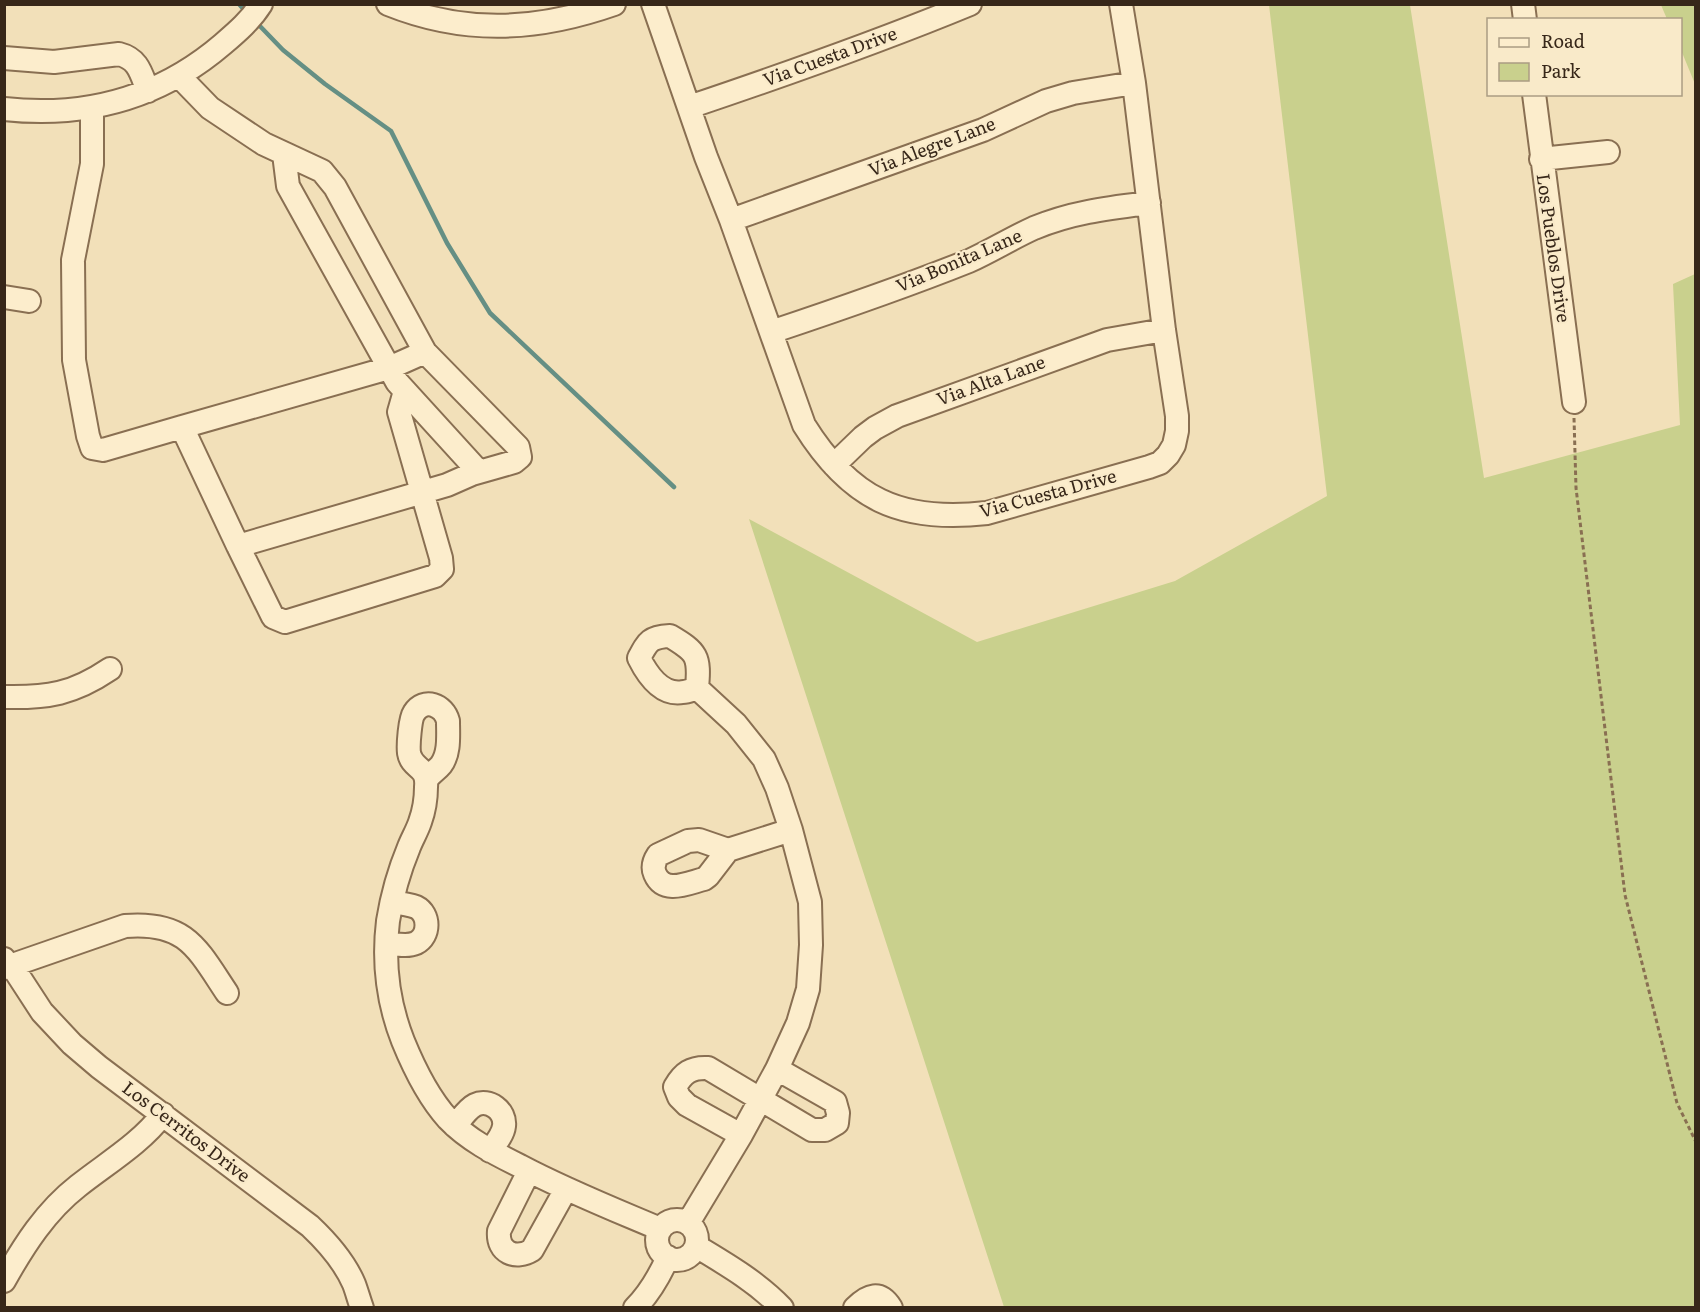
<svg xmlns="http://www.w3.org/2000/svg" width="1700" height="1312" font-family="Literata,serif">
  <rect width="100%" height="100%" fill="#f2e0b9"/>
  <!-- green -->
  <path fill="#c9d08d" d="M1269,5h141l74,473 196,-53 -7,-141 22,-10v1033h-691l-255,-788 228,123 198,-61 152,-85z
    M1661,5h34v79l-14,-34 -1,-30 -13,-1z"/>
  <g fill="none" stroke-linecap="round" stroke-linejoin="round">
    <!-- stream -->
    <path stroke="#658f84" stroke-width="4.5" d="M239,4l7,8
      M256,22l27,28 42,34 66,47 56,112 43,70 184,174"/>
    <defs>
      <path id="minor" d="M388,4c77,31 149,27 226,0
        M653,4l53,153 25,63 73,205c46,74 96,98 183,88l162,-46 11,-4 8,-8 6,-10 3,-14v-15l-13,-86 -30,-247 -13,-79
        M1523,4l2,16
        M4,58l50,4 65,-8c20,5 22,20 29,37
        M1534,94l40,308
        M689,107c95,-32 189,-65 281,-103
        M92,108v56l-19,96 1,100 14,76 4,12 11,2 79,-23 56,119 209,-61 25,-11 42,-12 6,-5 -2,-10 -93,-95 -90,-165 -13,-16 -58,-27 -54,-36 -31,-32
        M4,109c82,9 156,-11 219,-65 14,-12 28,-24 38,-40
        M284,154l4,32 109,196 82,90
        M1541,159l67,-7
        M731,220l252,-90 63,-29 27,-8 61,-10
        M4,297l25,4
        M771,332c66,-22 133,-45 198,-71 22,-10 43,-23 65,-33 38,-16 75,-20 115,-25
        M182,427l207,-59 36,-16
        M834,465l29,-28 12,-9 22,-12 210,-76 57,-10
        M238,546l35,71 12,5 150,-46 7,-7 -1,-11 -42,-146 6,-21
        M670,636c27,16 30,20 27,52 -4,1 -9,4 -14,4 -22,4 -36,-18 -44,-34 9,-17 11,-21 31,-22z
        M4,697c44,1 69,-3 106,-28
        M427,779c4,-6 10,-9 14,-14 9,-12 7,-30 7,-44 -4,-16 -24,-24 -34,-8 -4,6 -6,32 -5,40 3,17 19,12 17,34 0,12 -2,24 -6,35 -3,9 -8,17 -11,25 -10,24 -17,49 -21,74 -5,41 0,82 15,120 11,27 25,56 45,78 20,21 46,34 72,47 45,24 93,43 140,63
        M699,840l29,10 -20,26 -4,3c-16,4 -40,16 -49,-5 -3,-7 -1,-13 3,-19l30,-14z
        M728,850l63,-20
        M387,943c9,1 20,4 29,0 14,-7 14,-29 0,-36 -8,-3 -17,-4 -24,-5
        M4,959l5,8 5,2 28,43 30,32 27,23 211,159c17,16 35,37 44,58 3,8 5,16 8,24
        M4,968l121,-42c61,-5 72,22 102,67
        M455,1126c6,-7 12,-17 20,-21 14,-7 31,6 29,21 -1,9 -9,18 -14,25
        M741,1135l-54,-30 -8,-8 -4,-10c8,-14 16,-20 33,-19l104,62h13l12,-7 1,-10 -3,-11 -58,-33
        M529,1171l-30,60c-2,22 17,29 33,19l34,-61
        M657 1240a20 20 0 1 1 40 0a20 20 0 1 1-40 0Z
        M688,1223l53,-88 36,-66 21,-46 10,-34 3,-44 -1,-43 -19,-72 -14,-42 -13,-29 -28,-35 -39,-36
        M696,1246c30,18 61,36 86,62
        M4,1281c20,-36 42,-70 74,-95 29,-23 62,-42 85,-72
        M635,1308c15,-15 24,-31 33,-51
        M855,1308c13,-13 25,-18 36,0"/>
    </defs>
    <!-- minor casing -->
    <use href="#minor" stroke="#896f52" stroke-width="26"/>
    <!-- path -->
    <path stroke="#896f52" stroke-width="3" stroke-dasharray="4.5 3" stroke-linecap="butt" d="M1574,418l2,70 49,407 52,208 19,39"/>
    <!-- minor -->
    <use href="#minor" stroke="#fcedcc" stroke-width="22"/>
  </g>
  <g text-anchor="middle" stroke-width="4.5" stroke-linejoin="round" paint-order="stroke">
    <!-- street labels -->
    <g font-size="18" fill="#372719" stroke="#f9eac9">
      <text transform="translate(830 57) rotate(-20)" y="6">Via Cuesta Drive</text>
      <text transform="translate(932 147) rotate(-21)" y="6">Via Alegre Lane</text>
      <text transform="translate(1553 248) rotate(82)" y="6">Los Pueblos Drive</text>
      <text transform="translate(959 261) rotate(-23)" y="6">Via Bonita Lane</text>
      <text transform="translate(991 381) rotate(-20)" y="6">Via Alta Lane</text>
      <text transform="translate(1048 494) rotate(-15)" y="6">Via Cuesta Drive</text>
      <text transform="translate(186 1132) rotate(37)" y="6">Los Cerritos Drive</text>
    </g>
  </g>
  <!-- border -->
  <rect width="1700" height="1312" fill="none" stroke="#372719" stroke-width="12"/>
  <!-- legend -->
  <rect x="1487" y="18" width="195" height="78" fill="#f9eac9" stroke="#ab9c83" stroke-width="1.5"/>
  <rect x="1499" y="38" width="30" height="9" fill="#fcedcc" stroke="#ab9c83" stroke-width="1.5"/>
  <text x="1541" y="48" font-size="18" fill="#372719">Road</text>
  <rect x="1499" y="63" width="30" height="18" fill="#c9d08d" stroke="#ab9c83" stroke-width="1.5"/>
  <text x="1541" y="78" font-size="18" fill="#372719">Park</text>
</svg>
